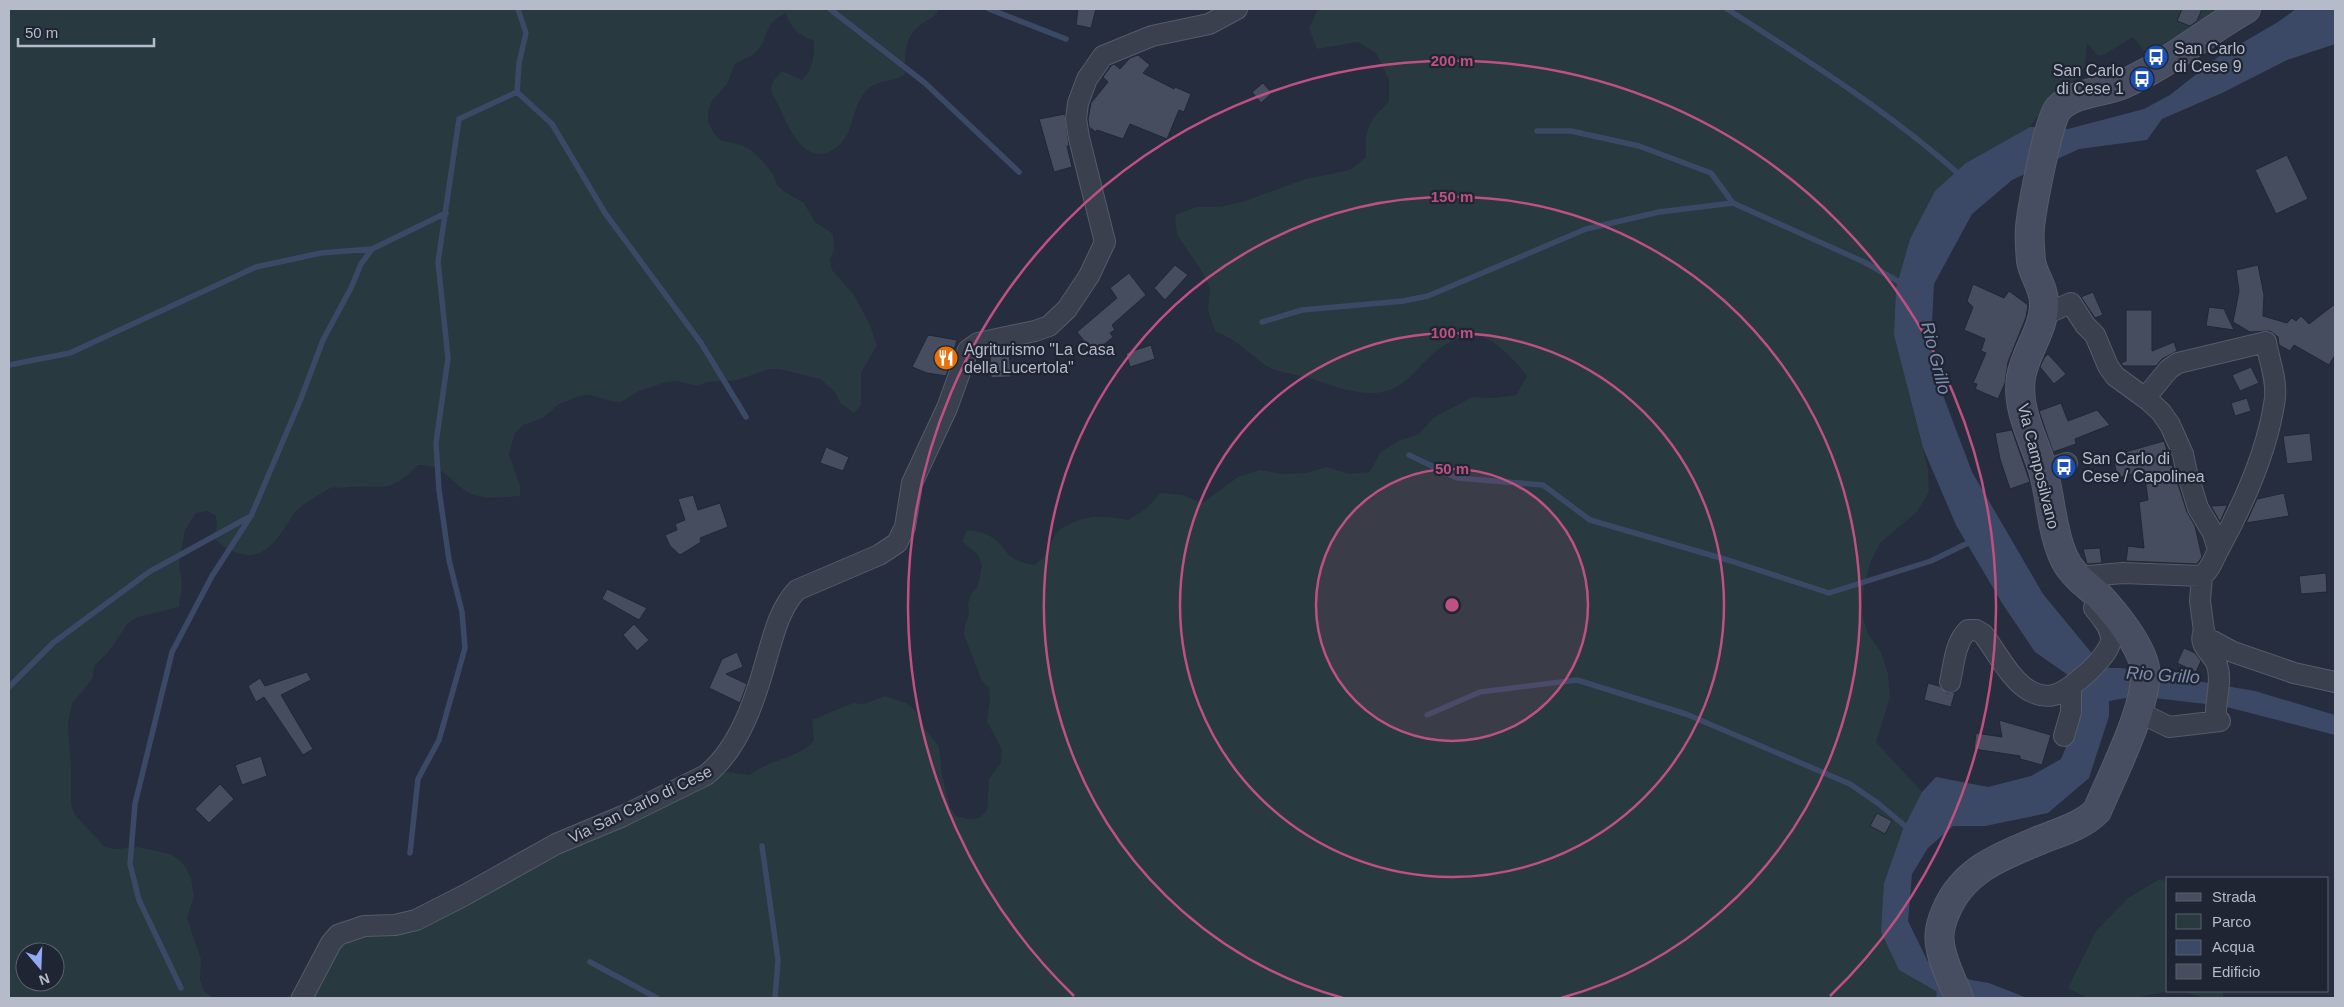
<svg xmlns="http://www.w3.org/2000/svg" width="2344" height="1007" font-family="Arial,sans-serif">
  <rect width="100%" height="100%" fill="#262d3e"/>
  <!-- green -->
  <path fill="#28393f" fill-rule="evenodd" d="M9,9h930c-3,7 -8,9 -14,13 -21,12 -20,30 -20,52 -12,9 -27,5 -38,16 -11,11 -12,24 -17,38 -2,7 -10,18 -16,21 -27,18 -44,-17 -53,-38 -8,-19 -18,-21 1,-40l20,9c11,-10 12,-24 12,-39 -16,-6 -23,-12 -28,-28 -25,12 -15,25 -31,40 -5,4 -14,7 -20,11l-8,20 -15,17 -4,10v10l5,11 7,8 21,5 10,5 15,15 7,9 4,11 8,7 19,11 11,19 18,12 1,16 -4,10 2,10 22,25 15,28 8,22 -16,28v32l-7,8 -14,-10 -4,-10 -16,-14 -41,-10h-10l-31,11 -31,2 -10,4 -20,-5 -11,1 -27,9 -18,11 -10,-1 -21,-6 -10,1 -21,8 -16,14 -20,7 -8,8 -6,21 11,32v10c-16,1 -33,4 -48,-2 -20,-8 -26,-30 -54,-29 -32,33 -36,17 -76,23 -3,0 -8,-1 -11,0 -4,1 -33,20 -35,23 -11,15 -24,43 -45,44 -13,1 -30,-8 -38,-18l4,-10 -1,-11 -9,-5 -11,2 -11,17 -6,32 3,23 -3,22 -41,10 -10,6 -18,27 -16,16 -1,11 -6,9 -15,17 -4,21 3,43v38l4,10 30,32 11,2 22,-2 32,7 10,6 6,8 5,10 3,19 -7,21 14,41 -1,21 4,11 10,7h-205zM25,952h30v30h-30z
    M1318,9h913l-81,50 -17,-22 -28,17 -7,2 -11,-13 -2,23 -6,11 -22,13 -27,37 -64,36 -56,76 -14,49 -2,47 34,134 1,23 -12,20 -37,31 -10,21 -6,23 -3,23 7,24 13,18 7,22 2,24 -14,44 46,50 -19,37 -19,54 60,115h-1658c14,-10 17,-19 23,-35 6,-12 13,-31 25,-39 13,-8 53,-6 70,-7l306,-138 17,-7 23,3c19,-16 47,-16 64,-34l-2,-21 41,-17 11,1 21,-8 21,7 9,7 10,19 14,17 3,29 8,32 6,9 11,3 12,-1 8,-7 2,-32 12,-17 1,-12 -15,-29 3,-22 -1,-11 -7,-7 -18,-46 1,-10 4,-10 -1,-11 3,-10 7,-8 4,-21 -4,-10 -16,-14 5,-11c7,1 16,2 23,6 20,12 12,24 44,29 20,-13 13,-21 24,-34 2,-3 7,-4 10,-6 22,-11 36,-9 60,-5l18,-11 14,-16 22,2 20,8 36,-26 22,-7 23,4 23,-1 21,-6 22,7 21,-2 10,-19 18,-12 21,-7 14,-16 39,-21 22,1 22,-3 11,-19c-10,-13 -32,-38 -49,-40 -12,-2 -30,6 -39,13 -26,19 -33,46 -72,44 -20,-1 -39,-9 -58,-15 -14,-4 -32,-5 -44,-13 -19,-14 -27,-24 -50,-34l-7,-21 2,-22 -9,-18 -24,-35 -2,-20 22,-8h22l23,-5 63,-23 45,-9 16,-13c-1,-29 2,-36 23,-55v-22l-13,-27 -18,-11 -41,7 -8,-21z
    M2160,879l8,3v109h3l-36,7h-47l-20,-10 28,-57 32,-33z
    M2179,991h44v7h-16z"/>
  <!-- water -->
  <path fill="#3c4966" d="M2296,9h39v35l-48,16 -65,33 -60,26 -15,21 -68,9 -67,31 -40,34 -38,70 -3,58 7,40 34,90 71,122 61,74h17l134,23 80,24v20l-112,-29 -86,-10 -28,5v15l-20,62 -41,35 -63,13h-32l-25,22 -16,26 -4,47 20,41 43,18 18,3 38,15h-76l-8,-3 -44,-25 -18,-38 3,-49 19,-54 19,-37 14,-15 52,10 43,-11 30,-17 18,-42 2,-20 -13,-22 -33,-23 -33,-49 -46,-78 -33,-77 -29,-113 2,-47 14,-49 25,-48 31,-28 64,-36 38,2 76,-20 26,-14 48,-38 60,-35z"/>
  <g fill="none" stroke-linecap="round" stroke-linejoin="round">
    <!-- stream -->
    <path stroke="#3c4966" stroke-width="5.5" d="M830,9l95,74 94,89
      M989,9l77,30
      M1727,9c81,52 163,103 234,167
      M517,92l35,32 53,89 96,130 45,74
      M1537,131h34l68,15 72,27 22,30
      M1262,322l40,-12 101,-9 25,-5 158,-67 73,-17 74,-9 131,59 39,22
      M9,365l61,-12 186,-86 65,-14 51,-4 74,-36
      M1409,455l48,23 86,7 47,35 141,41 98,32 102,-32 43,-21
      M9,687l44,-44 96,-71 100,-55
      M1427,715l53,-23 97,-12 109,34 164,70 29,20 32,27
      M762,846l16,114 -3,38
      M410,853l8,-74 21,-39 26,-92 -3,-36 -13,-52 -10,-70 -3,-47 12,-85 -10,-96 21,-143 58,-27 2,-29 7,-30 -8,-24
      M590,962l67,36
      M181,988l-42,-88 -9,-36 5,-60 37,-152 40,-76 39,-60 49,-115 23,-61 28,-52 10,-24 11,-15
      M1939,998l1,-13"/>
  </g>
  <!-- building -->
  <path fill="#454d5f" stroke="#212735" d="M1078,9h18l-5,19 -15,-3z
    M2182,9h20l-5,12 -7,5 -13,-5z
    M1138,55l12,10 -7,8 31,16 1,-2 16,7 -7,18 -5,-2 -12,29 -37,-15 -7,15 -26,-9 -1,2 -7,-5 -1,-8 3,-16 17,-21 -5,-5 8,-11 3,-2 6,5 10,-11z
    M1263,83l9,10 -11,10 -9,-11z
    M1065,114l4,32h-2l5,21 -18,5 -15,-53z
    M2287,155l21,44 -32,15 -21,-44z
    M1175,265l13,10 -23,25 -11,-12z
    M2258,265l6,30 -1,21 24,7 5,-5 4,3 5,-5 8,8 26,-20v51l-6,10 -35,-20 -4,6 -11,-6 -1,-8 -8,-6 -20,1 -17,-10 6,-31 -3,-21z
    M1129,273l17,22 -34,30 3,5 -5,3 3,4 -19,16 -17,-21 40,-34 -7,-10z
    M1973,284l31,14 5,-7 19,14 -2,12 -18,45 -3,21 -7,16 -23,-10 2,-5 -4,-1 13,-30 -5,-2 4,-12 -21,-9 9,-23 -6,-6z
    M2093,292l10,23 -8,3 -14,-21z
    M2209,307l15,2 10,21 -28,-4z
    M2126,310h26v41l22,-9 3,9 -15,8 -6,7h-33l-2,-3 5,-2z
    M928,335l29,5 -11,36 -19,-3 -15,-6z
    M1151,345l4,14 -25,8 -4,-14z
    M1009,349l2,28 -20,1 -1,-25z
    M2048,354l18,20 -12,10 -14,-17 4,-9z
    M2251,367l8,16 -19,8 -8,-16z
    M2247,398l4,13 -16,5 -4,-13z
    M2061,403l7,18 29,-11 13,15 -35,14 1,5 -23,8 -14,-41z
    M2012,430l18,52 -20,7 -10,-30 -5,-26z
    M2310,433l3,28 -26,3 -4,-28z
    M2164,441l23,71 8,14 7,31 -5,7 -71,-3 2,-15 16,2 -5,-46 9,-2 -4,-29 -26,7 -4,-16 13,-4 -2,-6z
    M826,447l23,10 -6,14 -23,-8z
    M2284,493l5,23 -43,7 11,-24z
    M693,495l5,15 22,-7 8,24 -28,11 1,4 -21,13 -10,-9 -5,-11 12,-5 -2,-6 10,-4 -7,-21z
    M2228,505l-1,1 -7,16 -9,-16z
    M2100,548l2,15 -15,1 -4,-15z
    M2326,573l1,19 -26,2 -2,-18z
    M607,589l40,19 -8,12 -37,-21z
    M634,624l15,16 -12,11 -14,-16z
    M2184,648l11,5 6,8 -5,11 -19,-9z
    M737,652l6,15 -17,7 21,10 -7,19 -31,-15 13,-29z
    M307,672l4,8 -30,15 32,54 -10,6 -39,-58 -8,5 -8,-16 12,-8 5,8z
    M1928,683l11,3 8,7 8,-1 -4,15 -27,-7z
    M1999,720l52,15 -9,30 -22,-6v-3l-46,-7 2,-16 26,4z
    M261,756l6,20 -25,9 -7,-20z
    M220,784l14,15 -25,24 -14,-14z
    M1877,813l15,8 -7,13 -15,-8z"/>
  <g fill="none" stroke-linecap="round" stroke-linejoin="round">
    <defs>
      <path id="street" d="M2041,316l30,-13 14,22 10,10 13,31 7,10 33,24 13,12 9,13 13,29 3,15 12,39 15,25 5,17
        M2043,471l24,-8
        M2202,576l-2,25 4,30 3,7 26,14 61,21 41,9
        M2079,584l-2,-7 46,-4 79,3c11,-9 11,-18 18,-29 25,-46 48,-97 55,-149 2,-20 -6,-37 -9,-56l-88,21 -9,6 -24,29
        M2204,631c-7,15 9,22 13,34 6,17 -3,38 -1,55
        M1950,682c4,-18 5,-40 18,-52h8l7,4c13,17 29,49 49,58 6,3 14,5 22,3 16,-4 58,-40 57,-57 -1,-12 -10,-21 -17,-30
        M2139,712l30,15 51,-6
        M2064,736l7,-24v-26
        M302,998l29,-55 7,-8 26,-9 31,-1 21,-5 49,-25 91,-51 67,-28 83,-41c34,-27 50,-78 61,-118 7,-24 13,-49 30,-67l82,-35 18,-12 8,-16 7,-44 35,-75 21,-58 10,-7 57,-12 14,-5 18,-17 22,-33 16,-34 -26,-104 -3,-19 2,-16 9,-24 16,-23 49,-20 57,-12 28,-15"/>
      <path id="secondary" d="M1959,998c-6,-16 -17,-36 -19,-54 -2,-12 1,-22 6,-33 17,-41 55,-55 94,-71 20,-8 42,-14 57,-29 15,-36 52,-106 48,-143 -4,-23 -31,-56 -47,-73 -13,-12 -28,-22 -35,-39 -12,-28 -12,-58 -20,-86 -9,-31 -27,-60 -22,-93 4,-25 24,-49 23,-74 0,-16 -11,-28 -13,-42 -1,-11 -2,-23 -1,-34 2,-19 18,-106 28,-118 16,-17 43,-16 63,-24 45,-19 83,-52 125,-76"/>
    </defs>
    <!-- street casing -->
    <use href="#street" stroke="#555b69" stroke-width="22"/>
    <!-- secondary casing -->
    <use href="#secondary" stroke="#555b69" stroke-width="30"/>
    <!-- street -->
    <use href="#street" stroke="#3a404e" stroke-width="20"/>
    <!-- secondary -->
    <use href="#secondary" stroke="#484e61" stroke-width="28"/>
  </g>
  <!-- distance rings -->
  <circle cx="1452" cy="605" r="136" fill="#be5182" fill-opacity=".12"/>
  <g fill="none" stroke="#be5182" stroke-width="2.5">
    <circle cx="1452" cy="605" r="136"/>
    <circle cx="1452" cy="605" r="272"/>
    <path d="M1343 998A408 408 0 1 1 1561 998"/>
    <path d="M1074 996A544 544 0 1 1 1830 996"/>
  </g>
  <!-- icons -->
  <defs>
    <symbol id="bus-disc" viewBox="-11 -11 22 22"><circle r="9.5" fill="#1a4fb4" stroke="#1f2533"/><path d="M-5-6H5V4H4V6H2V4H-2V6H-4V4H-5ZM-3.5-4V0h7V-4ZM-3.5 1.2v1.5H-2V1.2ZM2 1.2v1.5H3.5V1.2Z" fill="#fff"/></symbol>
    <symbol id="restaurant-disc" viewBox="-11 -11 22 22"><circle r="9.5" fill="#e8710a" stroke="#1f2533"/><path d="M-5-6h1v4h1v-4h1v4h1v-4h1v5L-1.5 .5V6h-2V.5L-5-1ZM5-6V6H3V1.5H1.5Q1.5-4 5-6Z" fill="#fff"/></symbol>
  </defs>
  <g fill-rule="evenodd">
    <use href="#bus-disc" x="2142" y="43" width="28" height="28"/>
    <use href="#bus-disc" x="2128" y="65" width="28" height="28"/>
    <use href="#restaurant-disc" x="932" y="344" width="28" height="28"/>
    <use href="#bus-disc" x="2050" y="453" width="28" height="28"/>
  </g>
  <g text-anchor="middle" stroke-width="4.5" stroke-linejoin="round" paint-order="stroke">
    <!-- poi labels -->
    <g font-size="16" fill="#b6bbc9" stroke="#1f2533" text-anchor="start">
      <text x="2174" y="54">San Carlo<tspan x="2174" dy="18">di Cese 9</tspan></text>
      <text x="2124" y="76" text-anchor="end">San Carlo<tspan x="2124" dy="18">di Cese 1</tspan></text>
      <text x="964" y="355">Agriturismo "La Casa<tspan x="964" dy="18">della Lucertola"</tspan></text>
      <text x="2082" y="464">San Carlo di<tspan x="2082" dy="18">Cese / Capolinea</tspan></text>
    </g>
    <!-- street labels -->
    <g font-size="16" fill="#b6bbc9" stroke="#1f2533">
      <text transform="translate(2039 466) rotate(76)" y="6">Via Camposilvano</text>
      <text transform="translate(640 804) rotate(-26)" y="6">Via San Carlo di Cese</text>
    </g>
    <!-- water labels -->
    <g font-size="18" font-style="italic" fill="#7f8eaf" stroke="#1f2533">
      <text transform="translate(1936 358) rotate(76)" y="6">Rio Grillo</text>
      <text transform="translate(2163 675) rotate(4)" y="6">Rio Grillo</text>
    </g>
  </g>
  <circle cx="1452" cy="605" r="8" fill="#be5182" stroke="#1f2533" stroke-width="2.5"/>
  <g font-size="15" text-anchor="middle" font-weight="bold" fill="#be5182" stroke="#1f2533" stroke-width="4.5" stroke-linejoin="round" paint-order="stroke">
    <text x="1452" y="66">200 m</text>
    <text x="1452" y="202">150 m</text>
    <text x="1452" y="338">100 m</text>
    <text x="1452" y="474">50 m</text>
  </g>
  <!-- border -->
  <rect width="2344" height="1007" fill="none" stroke="#b6bbc9" stroke-width="20"/>
  <!-- legend -->
  <rect x="2166" y="877" width="162" height="115" fill="#1f2533" stroke="#5b616f"/>
  <rect x="2176" y="893" width="25" height="8" fill="#484e61" stroke="#5b616f"/>
  <text x="2212" y="902" font-size="15" fill="#b6bbc9">Strada</text>
  <rect x="2176" y="914" width="25" height="15" fill="#28393f" stroke="#5b616f"/>
  <text x="2212" y="927" font-size="15" fill="#b6bbc9">Parco</text>
  <rect x="2176" y="940" width="25" height="15" fill="#3c4966" stroke="#5b616f"/>
  <text x="2212" y="952" font-size="15" fill="#b6bbc9">Acqua</text>
  <rect x="2176" y="964" width="25" height="15" fill="#454d5f" stroke="#5b616f"/>
  <text x="2212" y="977" font-size="15" fill="#b6bbc9">Edificio</text>
  <!-- north arrow -->
  <g transform="translate(40 967) rotate(161)"><circle r="24" fill="#1f2533" stroke="#5b616f"/>
  <path d="M0-4L9 19L0 12L-9 19Z" fill="#90abf3"/>
  <text y="-8" font-size="14" font-weight="bold" text-anchor="middle" fill="#b6bbc9">N</text>
  </g>
  <!-- scale -->
  <path d="M18 38v8h136v-8" fill="none" stroke="#b6bbc9" stroke-width="2.5"/>
  <text x="25" y="38" font-size="15" fill="#b6bbc9" stroke="#1f2533" stroke-width="4" paint-order="stroke">50 m</text>
</svg>
